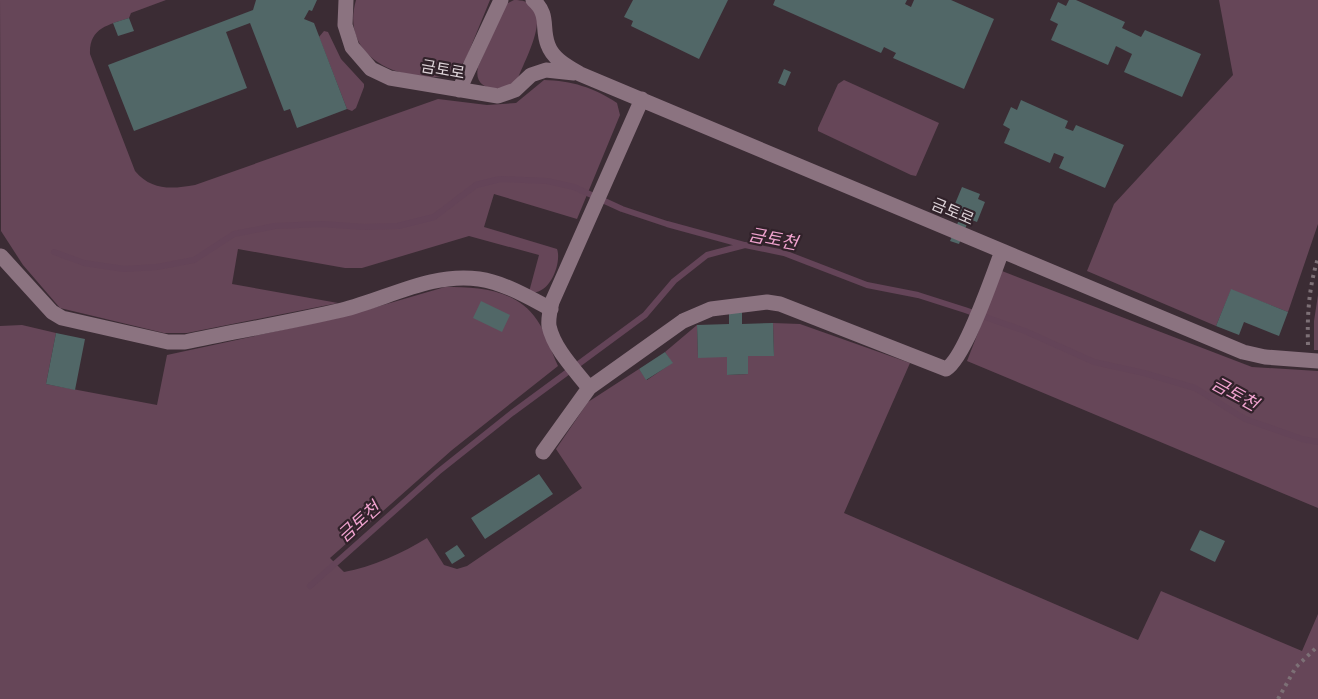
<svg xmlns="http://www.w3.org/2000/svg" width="1318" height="699" font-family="Ubuntu,'Noto Sans KR',sans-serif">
  <rect width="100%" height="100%" fill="#3b2c34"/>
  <!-- green -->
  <path fill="#664658" d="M0,0h166l-35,13 -2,5c-21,7 -40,10 -39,36l45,117c17,20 37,18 60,14l243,-86 49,6 29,-2 28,-23c28,1 49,7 73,23l3,12 -43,104 -83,-25 -10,33 73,22c5,13 -7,48 -28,43l10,-37 -70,-19 -107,32h-17l-107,-19 -6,35 106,19 -151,30h-23l-104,-25 -37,-43 -22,-34z
    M356,0h134l-25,61c-15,17 -33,19 -55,14 -38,-8 -66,-33 -54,-75z
    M514,0c45,0 12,57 4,78 -13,15 -46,15 -40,-11l28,-63z
    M1219,0h99v224l-30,88 -57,-22 -15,36 -129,-55 27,-67 119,-129z
    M324,31l4,1 13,27 23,25v3l-8,21 -4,3 -5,-2 -28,-72z
    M844,80l95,43 -23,53 -5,-1 -93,-44v-3l20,-44z
    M1002,271l250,96 66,4v137l-351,-147z
    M445,287c34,0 71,2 92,33 9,13 14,31 21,46l-106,84 -122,108 14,14c28,-5 59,-19 83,-34l17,27 13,4 10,-3 115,-78 -26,-39 32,-47 51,-33 8,11 25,-17 -7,-11 32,-27 1,32h29l1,18 20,-1v-18l26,-1 -1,-32 27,1 110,39 -66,150 294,127 23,-49 141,60 16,-37v85h-1318v-373l22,-1 34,8 -10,51 111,21 10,-50 175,-38z
    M1318,295v55h-4v-29z"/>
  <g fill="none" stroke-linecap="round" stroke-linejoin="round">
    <!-- stream -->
    <path stroke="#644458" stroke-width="6" d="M54,252l30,11 40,6 33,-2 37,-7 40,-26 41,-8 47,-2 42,3 34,-1 36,-9 42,-32 24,-6 47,2 27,6 48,22 45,15 77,21
      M310,586l128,-114 74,-59 133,-98 29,-34 33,-26 38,-10 39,8 83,32 51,10 47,15 60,21 69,31 50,11 51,15 50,31 57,20 16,3"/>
  </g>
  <!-- building -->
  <path fill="#516767" d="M256,0h61l-5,11 -3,-1 -5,9 10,4 33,86 -50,19 -7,-19 -6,2 -34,-88 -24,9 21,56 -113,43 -26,-66 145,-55z
    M633,0h95l-29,59 -68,-33 2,-5 -9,-4z
    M775,0h132l-2,4 6,3 3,-7h37l43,19 -30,70 -71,-31 3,-5 -12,-6 -3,6 -108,-48z
    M1069,0h7l49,22 -3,6 19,9 4,-7 56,24 -19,43 -58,-25 8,-18 -16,-8 -8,19 -57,-25 7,-16 -8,-4 8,-18 8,4z
    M129,18l5,13 -16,5 -5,-13z
    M784,69l7,3 -6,14 -7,-3z
    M1021,100l47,21 -3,7 8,3 3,-6 48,20 -19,43 -46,-20 5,-11 -10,-4 -4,10 -46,-20 6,-14 -7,-4 8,-18 6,3z
    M962,187l18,7 -2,5 7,3 -8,20 -8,-3 -10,25 -9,-3 11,-26 -9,-4z
    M1231,289l57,23 -9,24 -35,-14 -5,13 -23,-9z
    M481,301l29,14 -8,17 -29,-14z
    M729,312h13v12l31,-1 1,33h-26v18l-21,1v-18l-29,1 -1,-33 32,-1z
    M56,333l29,6 -10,51 -29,-6z
    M665,352l8,11 -27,17 -7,-11z
    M539,474l14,20 -68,45 -14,-21z
    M1200,530l25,11 -10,21 -25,-12z
    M457,545l8,11 -13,8 -7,-11z"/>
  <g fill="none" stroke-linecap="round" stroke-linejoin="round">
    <!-- path -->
    <path stroke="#7d7076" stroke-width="4" stroke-dasharray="3 4.5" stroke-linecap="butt" d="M1308,345c-1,-31 1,-58 10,-87
      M1278,699l18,-32 22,-21"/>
    <!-- minor -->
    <path stroke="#8b7380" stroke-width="15" d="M346,0l-1,25 7,22 19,22 19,9 108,18 17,-6 16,-15 15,-5 28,3
      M533,0c17,15 8,27 15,45 5,14 19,21 32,29l663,278 22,5 53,4
      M459,90l42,-90
      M1,256l51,56 10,6 106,24h17c53,-11 105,-20 157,-32 45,-11 90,-38 137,-31 26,4 49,18 72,30
      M589,388c-14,-18 -35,-39 -40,-62 -1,-8 1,-16 3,-24l90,-203
      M543,452l46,-64 94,-67 28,-12 56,-7 13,2 166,65c19,-11 47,-94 56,-118"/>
  </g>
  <g text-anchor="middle" stroke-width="4.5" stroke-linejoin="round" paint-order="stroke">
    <!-- street labels -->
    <g font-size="16" fill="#ddd3d8" stroke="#31222a">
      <text transform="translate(443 69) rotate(10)" y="6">금토로</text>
      <text transform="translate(953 211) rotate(23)" y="6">금토로</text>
    </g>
    <!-- water labels -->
    <g font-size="18" font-style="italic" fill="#efa2ce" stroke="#31222a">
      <text transform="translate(773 239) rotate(11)" y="6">금토천</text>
      <text transform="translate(1235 394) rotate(29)" y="6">금토천</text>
      <text transform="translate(359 522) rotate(-42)" y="6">금토천</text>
    </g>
  </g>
</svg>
